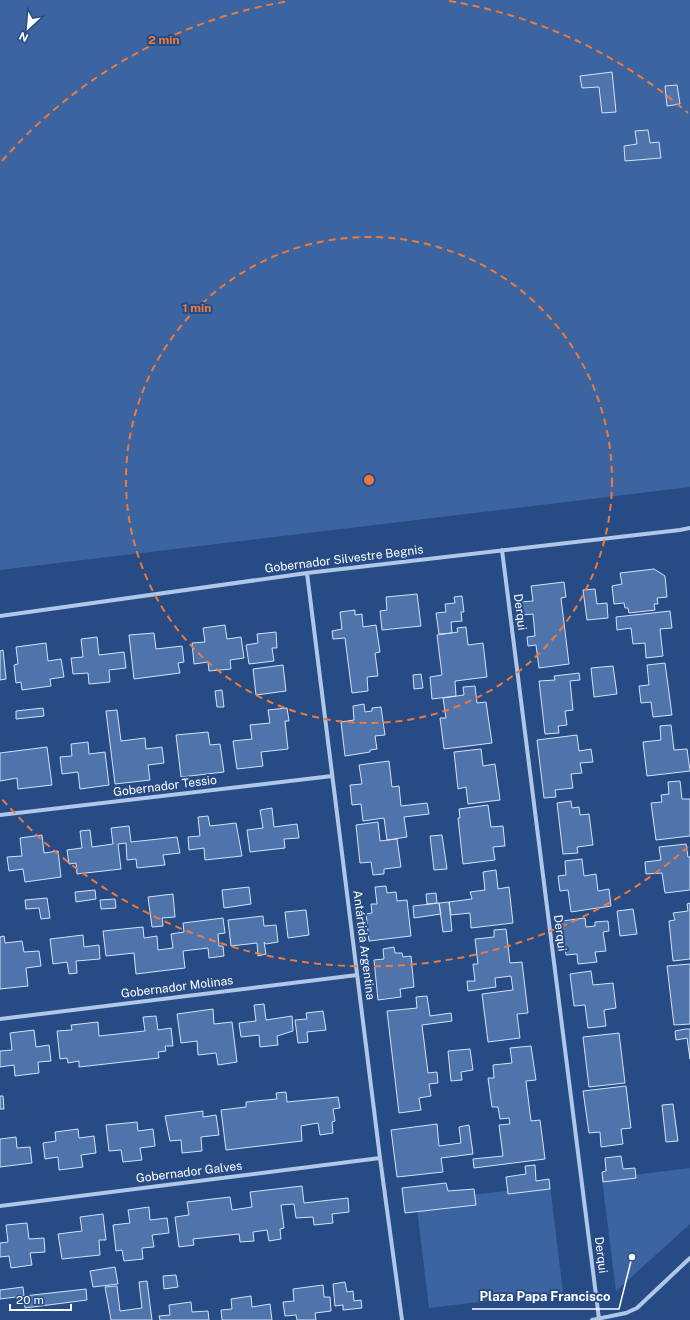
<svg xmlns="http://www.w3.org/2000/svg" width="690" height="1320" font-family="'Public Sans',sans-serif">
  <rect width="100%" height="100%" fill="#274b85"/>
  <!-- green -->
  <path fill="#3b64a1" d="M0,0h690v487l-690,83z
    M690,1168v56l-74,67 -14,-112z
    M550,1186l13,106 -134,16 -13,-107z"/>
  <!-- building -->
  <path fill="#4f74ac" stroke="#d5e2f6" d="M612,72l4,40 -14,1 -3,-26 -17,1 -2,-12z
    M677,85l3,19 -13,2 -2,-20z
    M648,130l2,13 9,-1 2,16 -36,3 -1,-15 13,-2 -2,-13z
    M654,569l11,7 2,21 -10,1 1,6h-4l1,6 -26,3 -1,-5h-3l-1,-5 -10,1 -2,-18 10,-2 -2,-11z
    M564,582l2,15 -5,1 8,66 -30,4 -3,-23 -8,1 -1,-9 8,-1 -2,-22 -11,1 -2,-13 13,-1 -2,-15z
    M595,589l2,15 10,-1 1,15 -21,2 -4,-30z
    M417,594l4,32 -39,4 -2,-19 7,-1 -1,-13z
    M462,596l2,16h-3l1,9 -11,1 1,11 -13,1 -3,-21 10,-1 -1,-8 10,-1 -1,-6z
    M355,610v5l7,-1 1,13 13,-2 4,27 -5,1 3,23 -11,1 1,14 -16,2 -7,-55 -12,1 -1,-8 10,-2 -2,-17z
    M670,611l2,17 -12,1 3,27 -17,2 -1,-15 -12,1 -2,-16 -14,2 -1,-13z
    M225,625l2,14 14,-2 3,21 -14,2 1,9 -22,2 -1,-9 -14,2 -2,-21 13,-1 -2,-14z
    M466,627l2,18 15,-2 4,34 -32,4 1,15 -24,3 -2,-22 12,-2 -5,-40 21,-3 -1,-4z
    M276,632l1,16h-5l2,13 -25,3 -3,-19 12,-2 -1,-9z
    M154,633l2,16 26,-3 2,16 -6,1 2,10 -46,6 -5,-44z
    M97,637l2,18 25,-3 2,16 -17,2 1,12 -21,2 -1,-11 -15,1 -2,-16 12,-1 -2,-18z
    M46,643l2,18 13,-2 3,18 -14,2 1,7 -29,4 -1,-8 -5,1 -2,-18 4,-1 -2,-17z
    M3,650l3,29 -6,1v-29z
    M665,663l7,52 -19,2 -2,-15 -10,1 -2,-17 10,-1 -2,-20z
    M283,665l3,26 -30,4 -3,-26z
    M613,666l4,28 -23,3 -3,-29z
    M579,673l1,7 -10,1 3,29 -8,1 2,14 -9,1 1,7 -14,1 -6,-53 16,-1 -1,-4z
    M421,674l2,14 -9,1 -1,-14z
    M475,686l2,17 9,-1 6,41 -48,6 -4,-31h6l-3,-20 21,-3 -1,-8z
    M222,690l2,17h-7l-2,-16z
    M364,704l1,8 7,-1v-3l9,-1 4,28 -10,1 2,13 -7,1v2l-25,4 -4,-34 13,-2 -1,-14z
    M43,708l1,8 -28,3v-8z
    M287,708l2,13h-4l3,28 -27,3 2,14 -26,3 -4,-28 19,-2 -2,-14 20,-2 -2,-13z
    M117,710l4,31 24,-3 1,11 16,-2 2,16 -16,2 2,15 -35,4 -9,-73z
    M671,725l3,25 13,-1 3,22 -43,5 -4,-34 18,-2 -1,-14z
    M208,732l2,13 10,-1 4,28 -43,5 -5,-42z
    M577,735l2,16 12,-2 2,13 -13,1 2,10 -11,1 2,14 -18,2 1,7 -12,1 -7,-58z
    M88,742l1,12 16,-2 4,33 -29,4 -2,-17 -16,2 -2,-17 12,-1 -1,-12z
    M47,747l5,38 -34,4 -1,-11 -17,3v-28z
    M481,749l2,17 12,-2 5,36 -32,4 -2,-17 -8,2 -4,-37z
    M389,761l3,26 7,-1 2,20 26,-3 2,11 -25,3 3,20 -20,3 -3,-22 -21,3 -2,-17 -9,1 -2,-20 12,-1 -3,-19z
    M680,781l2,18h8v37l-34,4 -5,-37 11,-1 -1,-7 8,-1 -1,-12z
    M571,801l1,7 7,-1 1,8 9,-1 4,31 -16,2 1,6 -15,1 -6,-51z
    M488,805l3,22 12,-1 2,20 -12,1 2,13 -32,4 -5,-46h2l-1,-9z
    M272,808l2,19 23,-3 2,14 -15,1 1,9 -35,4 -3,-22 16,-2 -3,-18z
    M208,816l2,10 26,-3 6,33 -37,4 -1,-12 -15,2 -1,-13 12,-1 -2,-19z
    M378,822l2,19 17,-2 4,28 -17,2v5l-11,1 -2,-13 -11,1 -4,-38z
    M129,826l2,16 46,-5 3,16 -17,2 2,10 -28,3 -1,-9 -9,1 -1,-17 -8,1 3,25 -44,5 -1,-11 -7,1 -2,-14 15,-2 -2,-17 10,-1 2,17 21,-3 -2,-16z
    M42,835l2,18 14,-2 3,26 -36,5 -2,-13 -14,2 -2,-14 15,-1 -2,-18z
    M442,835l5,34 -13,1 -4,-34z
    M686,844l2,13h2v33l-25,3 -3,-20 -16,1 -1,-12 16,-2 -2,-13z
    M582,859l2,17 12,-2 2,17 11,-2 2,17 -40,6 -3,-22 -8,1 -2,-15 8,-1 -1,-14z
    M496,870l2,19 11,-2 4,36 -42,5 -1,-15 -19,2 -2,-13 23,-3 -2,-7 15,-2 -2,-18z
    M386,886l1,7 9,-1 1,9 10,-1 4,36 -42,5 -3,-27 6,-1 -1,-9h6l-2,-17z
    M249,887l2,17 -27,4 -2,-18z
    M95,890l1,9 -20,3 -1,-10z
    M436,893l1,10 -10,1 -1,-10z
    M173,894l2,23 -13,1 1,8 -11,1 -4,-30z
    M47,898l3,20 -9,1 -2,-11 -13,1 -1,-9z
    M115,899l1,9 -15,1 -1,-9z
    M449,902l3,29 -9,1 -4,-29z
    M439,903l2,11 -27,4 -1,-12z
    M690,903v56l-17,2 -4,-40 6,-1 -2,-7 15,-2 -1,-7z
    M633,909l4,25 -17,2 -3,-25z
    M306,910l3,25 -21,3 -3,-26z
    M263,916l1,10 12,-1 2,17 -12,2 -2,-2 2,12 -8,2 -1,-13 -26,3 -3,-26z
    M223,918l2,15 -7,1 1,12h4l1,10 -15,2 -1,-10 -25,3 2,17 -49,6 -2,-21 -28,3 -3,-25 40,-4 1,11 13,-2 1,14 15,-2 -2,-14 13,-2 -1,-9z
    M585,918l1,9 9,-1v-4l13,-1 1,10 -6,1 3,19 -11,1 2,10 -19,2 -1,-10 -11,1 -4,-34z
    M506,929l4,34 12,-1 6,51 -11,1 3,24 -32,4 -6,-48 31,-4 -2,-14 -16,2 1,9 -28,4 -1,-10h8l-2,-17h5l-3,-25 19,-2v-7z
    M83,935l1,12 15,-2 1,14 -24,2 1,12 -8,1 -2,-12 -14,2 -3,-25z
    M4,936l1,7 17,-2 2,11 15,-1 2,15 -15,2 2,18 -28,3v-52z
    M394,947l1,6h7l1,4 8,-1 3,31 -14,2 1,8 -23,3 -4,-40 10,-1 -1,-10z
    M690,964v60l-16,1 -7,-59z
    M591,971l2,14 20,-2 3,25 -12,2 2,16 -18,2 -3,-23 -11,1 -4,-32z
    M427,996l3,20 21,-3 1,8 -30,4 6,48 9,-1 1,11 -9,1 2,12 -12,2 2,12 -22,3 -12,-102 30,-3 -1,-11z
    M264,1004l2,16 26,-4 1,15 -16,5 1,9 -18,2 -1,-12 -18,2 -2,-14 17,-2 -2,-16z
    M213,1009l1,15 18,-2 5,40 -19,3 -2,-12 -18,2 -1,-14 -16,2 -4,-29z
    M323,1011l3,19 -19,2 1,10 -10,1 -3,-23 12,-1 -1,-6z
    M156,1016l2,14 13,-2 2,18h-8l1,5 -8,1 1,6 -80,9v-6l-11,2 -1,-5 -7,1 -3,-28 15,-1 -1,-5 27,-3 1,14 46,-5 -2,-14z
    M686,1029h4v30l-3,-21 -11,2 -1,-9z
    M34,1030l2,17 13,-2 2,16 -13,1 1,11 -24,3 -1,-11 -14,2v-16l12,-1 -2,-17z
    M619,1033l6,50 -36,4 -6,-50z
    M531,1046l5,34 -10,1 5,40 9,-1 5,39 -71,9 -1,-9 30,-3 -4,-31 11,-1 -1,-6 -9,1 -2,-12h-6l-4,-29h6l-1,-13 19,-2 -2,-15z
    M470,1049l3,21 -12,2 1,8 -11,1 -3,-30z
    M626,1086l5,42 -10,1 2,15 -22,3 -1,-15 -11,1 -6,-42z
    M286,1092l1,10 51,-5 2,11 -7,1 2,12 -3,1 1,11 -13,2 -2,-12 -17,3 1,15 -76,9 -5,-40 25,-3v-5l31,-3 -1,-6z
    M0,1096h3l1,13h-4z
    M673,1104l5,37 -12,1 -4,-37z
    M203,1111v6l13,-2 3,20 -18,2 1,14 -20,2 -1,-13 -11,1 -5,-25z
    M137,1122l1,9 15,-2 2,17 -15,2 2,12 -19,2 -2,-12 -12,1 -3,-26z
    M437,1124l2,22 22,-3 -2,-16 10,-2 4,29 -32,4 2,14 -46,5 -6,-47z
    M78,1129l1,9 15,-2 2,17 -15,2 2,12 -24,3 -1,-13 -13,2 -2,-16 13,-2 -1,-9z
    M16,1137l1,11 13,-1 2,16 -32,4v-28z
    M621,1156l2,13 12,-1 1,10 -33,4 -1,-10 4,-1 -1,-13z
    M535,1165l1,16 13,-2 1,10 -42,5 -2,-17 20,-3 -1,-8z
    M446,1183l2,8 26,-2 2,16 -71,8 -3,-25z
    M302,1186l2,17 44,-5 1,14 -17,2 1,9 -19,2 -1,-8 -17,1 -2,-14 -13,1 3,23 -4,1 1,10 -12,2 -2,-11 -14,2 1,9 -14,1 -1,-8 -46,5 1,6 -15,2 -4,-30 14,-2 -2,-13 43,-5 2,13 20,-3 -2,-15z
    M149,1207l1,13 17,-2 2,15 -17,2 2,12 -12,1 1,11 -19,2 -2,-11 -6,1 -3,-26 17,-2 -2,-13z
    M103,1214l3,26h-7l1,15 -38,4 -4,-25 24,-3 -2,-14z
    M27,1223l2,16 15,-1 1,14 -15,1 2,12 -21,3 -2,-12 -9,1v-14l8,-1 -2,-17z
    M115,1267l3,17 -25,3 -3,-16z
    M176,1275l2,12 -14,2 -1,-13z
    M147,1281l5,39h-41l-6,-33 12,-1 3,25 22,-3 -3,-26z
    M345,1282l2,10 6,-1 1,10 7,-1 1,8 -19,2v-5l-8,1 -2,-22z
    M323,1285l1,12h6l1,14 -16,2 1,7h-19l-1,-5 -11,1 -2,-14 11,-1 -1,-12z
    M23,1287l1,9 -24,3v-9z
    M86,1289l1,11 -62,8 -1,-12z
    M251,1296l1,11 18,-3 2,16h-50l-1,-10 11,-1 -1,-10z
    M191,1302l1,10 16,-1 1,9h-49l-1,-4 11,-1 -1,-10z"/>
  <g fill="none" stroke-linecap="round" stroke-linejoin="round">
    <!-- street -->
    <path stroke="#b1c7e8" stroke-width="4" d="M502,550l97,769
      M307,573l73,585 22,162
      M0,616l307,-43 373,-43 10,-2
      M0,815l332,-39
      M0,1019l357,-44
      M0,1206l380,-48
      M592,1320l34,-7 11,-5 53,-50"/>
  </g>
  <!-- distance rings -->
  <g fill="none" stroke="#ed7a3d" stroke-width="2" stroke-dasharray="7 5">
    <circle cx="369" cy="480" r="243"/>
    <path d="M688 847A486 486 0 0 1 2 799M2 161A486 486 0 0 1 289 1M449 1A486 486 0 0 1 688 113"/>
  </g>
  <g text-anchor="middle" stroke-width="4" stroke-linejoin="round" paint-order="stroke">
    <!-- street labels -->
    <g font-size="12" fill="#fff" stroke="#274b85">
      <text transform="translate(344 559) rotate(-7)" y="4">Gobernador Silvestre Begnis</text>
      <text transform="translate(520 612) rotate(83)" y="4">Derqui</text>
      <text transform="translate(165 786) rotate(-7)" y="4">Gobernador Tessio</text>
      <text transform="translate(560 933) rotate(83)" y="4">Derqui</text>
      <text transform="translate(364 945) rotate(83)" y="4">Antártida Argentina</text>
      <text transform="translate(177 987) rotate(-7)" y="4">Gobernador Molinas</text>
      <text transform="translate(189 1172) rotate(-7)" y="4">Gobernador Galves</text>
      <text transform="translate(601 1255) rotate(83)" y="4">Derqui</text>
    </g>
  </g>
  <circle cx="369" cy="480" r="6" fill="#ed7a3d" stroke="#274b85" stroke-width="2"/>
  <g font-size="12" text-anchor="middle" font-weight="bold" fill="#ed7a3d" stroke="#274b85" stroke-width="4" stroke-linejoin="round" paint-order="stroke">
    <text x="164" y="44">2 min</text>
    <text x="197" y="312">1 min</text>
  </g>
  <!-- callouts -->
  <path fill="none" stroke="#fff" stroke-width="1.5" d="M632 1257L619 1309H472"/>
  <circle fill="#fff" stroke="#274b85" stroke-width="1.5" cx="632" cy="1257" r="4"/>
  <g font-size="13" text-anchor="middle" font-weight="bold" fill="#fff" stroke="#274b85" stroke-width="4" stroke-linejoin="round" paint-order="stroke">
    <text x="545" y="1301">Plaza Papa Francisco</text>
  </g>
  <!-- north arrow -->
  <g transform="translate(28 28) rotate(206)" stroke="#274b85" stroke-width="3" paint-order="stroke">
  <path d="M0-3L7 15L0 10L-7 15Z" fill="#ffffff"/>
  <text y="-6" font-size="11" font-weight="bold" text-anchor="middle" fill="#ffffff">N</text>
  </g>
  <!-- scale -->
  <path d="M10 1304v6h61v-6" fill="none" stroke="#ffffff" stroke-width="2"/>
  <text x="16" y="1304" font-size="12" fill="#ffffff" stroke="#274b85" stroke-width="3" paint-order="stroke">20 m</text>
</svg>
